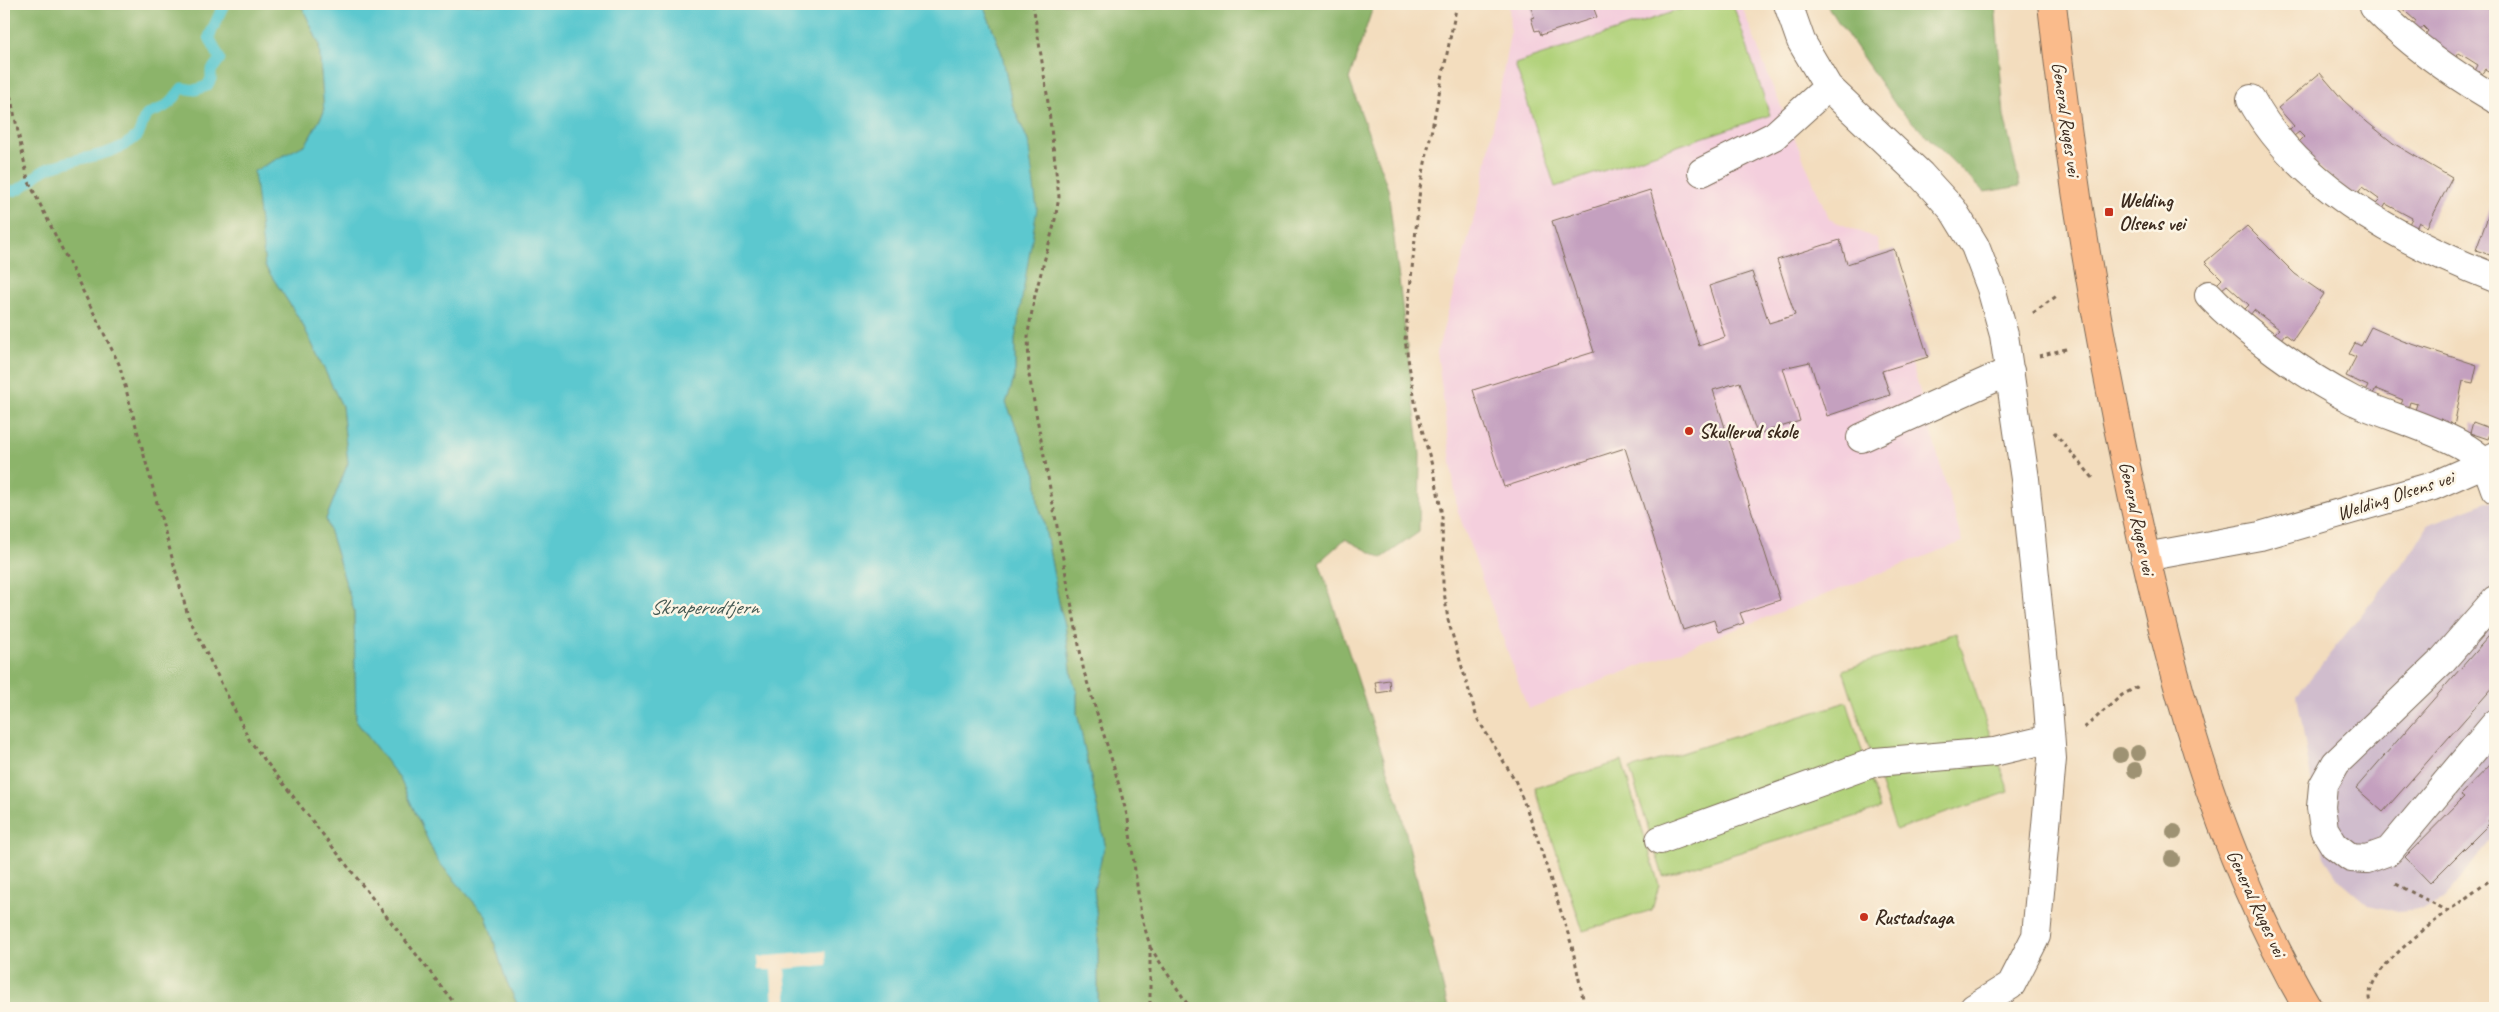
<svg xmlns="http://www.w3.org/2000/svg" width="2499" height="1012" font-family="Caveat,sans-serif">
  <rect width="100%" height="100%" fill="#fcf5e5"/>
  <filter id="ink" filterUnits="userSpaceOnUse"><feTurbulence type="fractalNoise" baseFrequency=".02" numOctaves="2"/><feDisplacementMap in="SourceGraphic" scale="10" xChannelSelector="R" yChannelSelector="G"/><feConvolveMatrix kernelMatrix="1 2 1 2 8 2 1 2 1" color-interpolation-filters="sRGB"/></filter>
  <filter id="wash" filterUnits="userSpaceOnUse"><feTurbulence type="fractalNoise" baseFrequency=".0096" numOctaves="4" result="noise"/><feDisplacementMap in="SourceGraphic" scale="20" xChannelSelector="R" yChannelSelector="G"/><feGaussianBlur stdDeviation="1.12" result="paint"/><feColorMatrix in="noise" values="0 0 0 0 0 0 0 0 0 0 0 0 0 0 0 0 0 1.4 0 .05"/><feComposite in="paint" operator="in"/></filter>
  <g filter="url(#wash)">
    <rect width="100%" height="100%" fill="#f3ddbe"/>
    <!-- built -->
    <path fill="#f4cfdd" d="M1509,4h232l31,81 57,134 48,20 85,303 -434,167 -71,-200 -20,-157 45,-164 28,-154z"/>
    <!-- industrial -->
    <path fill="#d0bdcd" d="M2495,499v336l-52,65 -20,9 -26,2 -29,-6 -29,-25 -15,-23 -27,-162 117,-146 15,-25z"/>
    <!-- green -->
    <path fill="#b1d27a" stroke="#767e4c" d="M1697,4h36l37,111 -215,72 -40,-123z
      M1956,633l53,159 -113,38 -53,-160z
      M1847,702l33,107 -217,67 -33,-107z
      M1622,761l37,124 -7,25 -69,21 -48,-143z"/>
    <!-- forest -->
    <path fill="#8cb46a" stroke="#646f44" d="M4,4h297l18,40 5,68 -18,32 -41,122 37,57 40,83 6,57 -22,56 28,91 2,111 44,58 37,81 49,56 20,64 13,28h-515z
      M983,4h391l-25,75 39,110 32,265 -1,78 -37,26 -37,-19 -26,23 80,242 49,204h-350v-76l-4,-44 11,-44 -28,-131v-21l-5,-15 -7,-52 -5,-17 -17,-90 -5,-13 -2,-31 -30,-71 9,-27v-36l6,-43 7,-156 -16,-37 -10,-50z
      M1826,4h169l9,112 16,70 -36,6 -87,-85z"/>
    <!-- water -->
    <path fill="#5bc8cf" stroke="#4b7976" d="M301,4h682l19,50 10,50 16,37 9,68 -22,131v36l-9,27 30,71 2,31 5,13 17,90 5,17 7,52 5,15v21l28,131 -11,44 4,44v76h-579l-13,-28 -20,-64 -49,-56 -37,-81 -44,-58 -2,-111 -28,-91 22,-56 -6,-57 -40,-83 -37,-57 -11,-95 52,-27 18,-32 -5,-68z"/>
    <!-- pier -->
    <path fill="#f3ddbe" d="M826,951l1,14 -42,4 3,39h-15l-2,-38h-12l-1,-13z"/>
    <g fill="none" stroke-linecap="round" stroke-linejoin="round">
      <!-- stream -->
      <path stroke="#5bc8cf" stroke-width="11" d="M4,191c18,4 27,-15 43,-22 28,-13 65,-10 90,-33 5,-5 4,-15 10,-21 4,-3 12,-5 17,-8 9,-5 12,-12 18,-19l13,2 12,-4 4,-7v-8l9,-12 -11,-22 15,-33"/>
    </g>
    <g id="blocks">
      <!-- building -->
      <path fill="#c4a0bf" d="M1530,4h62l5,13 -56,18 -2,-5 -4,1 -4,-13 3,-1z
        M2397,4h85l13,8v58l-2,4 -8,-5 -4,6 -6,-4 3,-6 -19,-12 -7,12 -32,-24 8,-10 -5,-5 -4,6 -7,-6 4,-5z
        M2320,73l23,27 24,22 26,21 59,35 -25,49 -8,-5 -3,6 -7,-4 3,-6 -26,-14 -3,5 -7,-5 4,-4 -18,-13 -7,11 -60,-52 9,-9 -5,-5 -5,4 -5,-5 5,-5 -16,-18z
        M1650,190l49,156 26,-9 -16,-51 43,-14 17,51 26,-8 -18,-55 63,-20 7,24 47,-15 34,108 -46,14 8,24 -63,21 -17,-54 -27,6 17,53 -43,13 -17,-52 -27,8 67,210 -40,13 4,10 -26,9 -4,-12 -31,10 -58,-182 -121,39 -31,-97 121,-38 -42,-131z
        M2495,197v60l-19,-7z
        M2247,226l48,48 29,20 -31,46 -8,-6 -4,5 -7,-5 5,-5 -25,-19 -4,5 -6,-5 5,-5 -22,-20 -5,4 -5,-5 5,-5 -17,-17z
        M2371,327l32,14 74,24 -4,18 -10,-2 -9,45 -41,-10 4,-12 -7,-2 -2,7 -8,-3 3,-6 -27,-11 -4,6 -7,-3 3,-6 -22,-10 10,-19 -7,-3 6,-11 6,3z
        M2473,422l19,7 -4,10 -18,-6z
        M2495,629v56l-112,127 -27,-24z
        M1389,680l1,11 -13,2 -2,-11z
        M2495,760v53l-7,8 2,2 -60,60 -25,-26 59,-60 -3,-2z"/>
    </g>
  </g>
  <g filter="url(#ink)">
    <use href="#blocks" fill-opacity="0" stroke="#7b6956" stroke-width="1"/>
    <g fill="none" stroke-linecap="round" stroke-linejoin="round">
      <defs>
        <path id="minor" d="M1788,4l13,37 27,46 93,88 32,35 22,36 16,42 13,47 21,144 22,213 5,67 -16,177 -25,49 -37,23
          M2374,7c36,37 77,66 121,92
          M2251,99c48,89 154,144 244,179
          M1702,172l72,-36 54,-49
          M2209,295c35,37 98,82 143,105 32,16 115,37 133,64 4,7 7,17 10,25
          M1861,438l149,-67
          M2145,557l115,-21 173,-50 52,-23 10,-7
          M2495,600l-54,62 -105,101 -13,23 -2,21 3,22 10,16 17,13 16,1 22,-8 106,-127
          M1660,840l215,-78 119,-10 55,-13"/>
        <path id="major" d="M2052,4c17,162 44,322 78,481 38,180 84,363 178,523"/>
      </defs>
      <!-- minor casing -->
      <use href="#minor" stroke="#7b6956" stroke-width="30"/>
      <!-- major casing -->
      <use href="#major" stroke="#7b6956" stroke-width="30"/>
      <!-- path -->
      <path stroke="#7b6956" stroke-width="3" stroke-dasharray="4 4" stroke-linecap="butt" d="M1033,4l14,90 12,103 -5,28 -19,70 -7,38 1,42 55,297 30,95 14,52 13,96 9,31v62
        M1457,4l-37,184 -15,152 11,68 19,68 7,40 1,68 5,36 29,98 38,62 18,45 39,121 13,62
        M4,65l24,115 91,184 69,252 62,125 208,267
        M2033,313l25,-18
        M2039,356l31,-8
        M2054,432l39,46
        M2084,728l38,-33 19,-10
        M2396,884l52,27
        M1150,947l40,61
        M2373,1008c-1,-3 -3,-7 -3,-11 -3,-35 99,-99 125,-121"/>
      <!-- minor -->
      <use href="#minor" stroke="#fff" stroke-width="28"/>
      <!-- major -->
      <use href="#major" stroke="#fabb8b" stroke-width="28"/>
    </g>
    <!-- trees -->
    <g fill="#9e9273">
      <circle cx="2138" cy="753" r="8"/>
      <circle cx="2120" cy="755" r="8"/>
      <circle cx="2135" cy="770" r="8"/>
      <circle cx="2174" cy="832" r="8"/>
      <circle cx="2172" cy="859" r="8"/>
    </g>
  </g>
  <!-- markers -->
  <g fill="#c8321e" stroke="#fcf5e5" stroke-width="2">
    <rect x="2104" y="207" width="10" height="10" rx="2.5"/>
    <circle cx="1689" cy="431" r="5"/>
    <circle cx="1864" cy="917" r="5"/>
  </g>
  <g text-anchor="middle" stroke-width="5" stroke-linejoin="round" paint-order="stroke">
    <!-- street labels -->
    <g font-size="20" fill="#3b2a1e" stroke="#fcf5e5">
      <text transform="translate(2067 119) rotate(82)" y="7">General Ruges vei</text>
      <text transform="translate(2395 495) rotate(-18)" y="7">Welding Olsens vei</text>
      <text transform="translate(2138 518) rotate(78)" y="7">General Ruges vei</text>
      <text transform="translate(2257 903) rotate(65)" y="7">General Ruges vei</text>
    </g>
    <!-- poi labels -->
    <g font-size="20" font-weight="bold" fill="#3b2a1e" stroke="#fcf5e5" text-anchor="start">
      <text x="2119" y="207">Welding<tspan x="2119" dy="23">Olsens vei</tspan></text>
      <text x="1699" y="438">Skullerud skole</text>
      <text x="1874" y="924">Rustadsaga</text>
    </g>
    <!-- water labels -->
    <g font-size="21" font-style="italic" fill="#455953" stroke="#fcf5e5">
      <text x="704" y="614">Skraperudtjern</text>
    </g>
  </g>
  <!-- margin -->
  <rect width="2499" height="1012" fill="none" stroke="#fcf5e5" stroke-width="20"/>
</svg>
